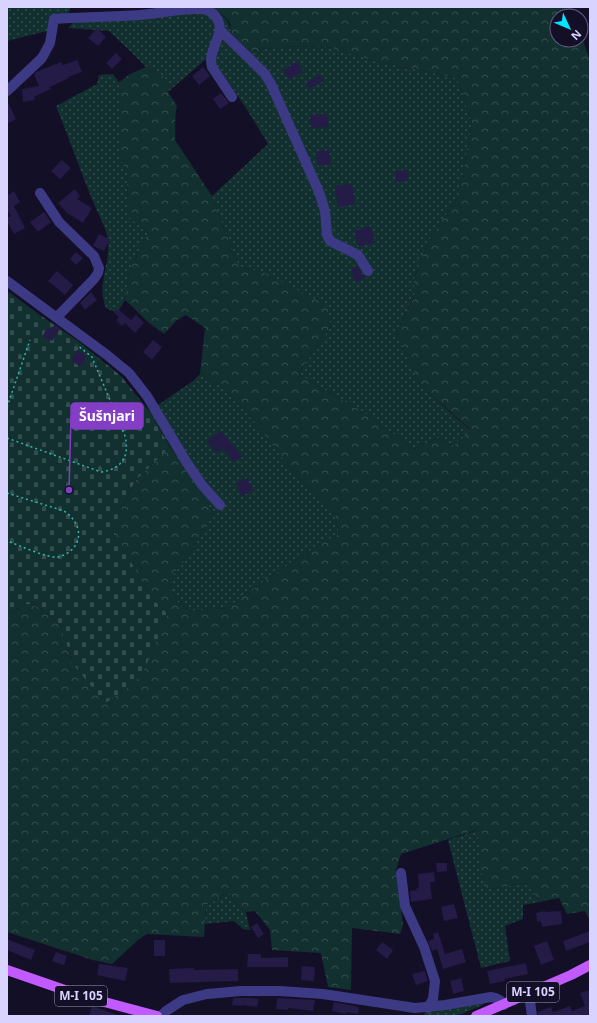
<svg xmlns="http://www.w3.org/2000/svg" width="597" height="1023" font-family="'Noto Sans',sans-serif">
  <defs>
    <pattern id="grass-dots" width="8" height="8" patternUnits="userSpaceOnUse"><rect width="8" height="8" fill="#12302f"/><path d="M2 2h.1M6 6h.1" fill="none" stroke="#344d4e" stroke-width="1.8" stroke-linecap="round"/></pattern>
    <pattern id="forest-crowns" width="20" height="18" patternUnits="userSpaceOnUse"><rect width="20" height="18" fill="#12302f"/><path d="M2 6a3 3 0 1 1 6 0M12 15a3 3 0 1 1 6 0" fill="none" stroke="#344d4e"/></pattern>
    <pattern id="cemetery-stones" width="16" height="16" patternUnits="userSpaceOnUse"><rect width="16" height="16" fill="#12302f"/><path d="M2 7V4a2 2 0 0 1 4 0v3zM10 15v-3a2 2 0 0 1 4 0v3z" fill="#344d4e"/></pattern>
  </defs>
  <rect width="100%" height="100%" fill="#130f26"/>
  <!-- grass -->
  <path fill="url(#grass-dots)" d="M7,7h64l-3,8 -21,16 -40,10z
    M205,8c18,6 24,9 27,28l18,15 30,-4 45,-1 50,15 82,17 15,45 -13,72 -30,45 -15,39v18l-18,36 24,52 51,46 -18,15 -15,-8 -24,11 -48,-35 -68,-40 33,-48 -63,-52 -29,-7 -27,-71 56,-52 -22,-36 -29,-42 -12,-6 -37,32 -4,-15 -18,-10 -17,-17 -20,-19 -41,-3 9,-9z
    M113,74l6,8v75l8,14 1,45 20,17 -18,36 -5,31 -8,13 -11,-5c-10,-24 5,-44 2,-69 -1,-10 -14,-33 -18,-45 -12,-29 -22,-59 -34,-88l41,-22 2,-9z
    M200,374l24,15 28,30 47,60 36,36 4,19 -20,11 -51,33 -41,30 -37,3 -13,-9 -8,-22 21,-27 24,-40 -32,-47 -33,-55 44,-30z
    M478,830l6,60 42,-7 14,19 -17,3v14l-18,7 5,35 -29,7 -33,-128z
    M229,892l8,13 9,7 4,18 -7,-1 -9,-8 -29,3 1,-19z
    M479,1001l5,2 -1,2 -27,11h-31l-1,-3z"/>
  <!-- forest -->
  <path fill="url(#forest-crowns)" d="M174,7h398l2,9h-17v24h24v-5l9,26v860l-5,-10 -18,3 -8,-16 -19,4 -14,-19 -42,7 -7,-60 -76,24 -5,16 7,55 -3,9 -48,-6 -1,62 -23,-3 -7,-34 -49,-3 -2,-20 -15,-19 -9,1 -9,-7 -8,-13 -23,13 -2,32 -57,-3 -9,6 -26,24 -19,-4 -86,-28v-317l20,-11 12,3 21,17 13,40 95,-50 -17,-17 -41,-70 8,-10 17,-36 35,-34 44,66 -24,40 -21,27 8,22 13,9 37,-3 41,-30 51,-33 20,-11 -4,-19 -36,-36 -47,-60 -28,-30 -24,-15 5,-46 -19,-13 -9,5 -13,14 -15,-11 -24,-23 5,-31 18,-36 -20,-17 -1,-45 -8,-13v-76l11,-8 16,-7 18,10 4,15 9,14c-3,13 -1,22 -2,34l37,56 27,71 29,7 59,32 4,20 -33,48 68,40 48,35 24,-11 15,8 18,-16 -51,-45 -24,-52 18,-35v-19l15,-39 30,-45 13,-72 -15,-45 -82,-17 -50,-15 -45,1 -30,4 -18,-15c-1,-4 -1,-9 -2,-13 -11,-18 -38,-15 -56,-16z"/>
  <!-- cemetery -->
  <path fill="url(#cemetery-stones)" d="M9,292l28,21 41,28 43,35 28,35 21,36 -35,34 -17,36 -7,10 40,70 17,17 -24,56 -10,14 -29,19 -32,-39 -13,-40 -21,-17 -12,-3 -20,11v-316z"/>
  <!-- building -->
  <path fill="#241b47" d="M97,28l9,9 -8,9 -10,-8z
    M116,53l6,6 -10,10 -6,-6z
    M77,60l5,12 -14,5 1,1 -19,9 1,2 -17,8 1,3 -12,2 -1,-13 17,-3 -5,-11 2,-3 25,-10 2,3z
    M297,61l6,10 -13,9 -7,-9z
    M203,67l7,9 -11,9 -7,-9z
    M320,75l4,6 -15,8 -3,-6z
    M221,93l8,10 -9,6 -7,-10z
    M7,100l9,19 -9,5z
    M327,114l1,13 -17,1 -1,-13z
    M329,150l2,14 -13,2 -2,-14z
    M62,160l9,8 -11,11 -9,-8z
    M407,170l1,11 -12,1 -1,-11z
    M352,184l3,20 -17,3 -3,-21z
    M75,189l5,7 -3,3 15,9 -9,15 -16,-10 -9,-10z
    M14,191l6,11 -6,4 11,22 -11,6 -7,-13v-3l4,-2 -4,-6v-16l1,1z
    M44,212l7,10 -13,10 -8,-10z
    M370,226l5,16 -16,5 -5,-16z
    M99,234l11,5 -6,12 -11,-5z
    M76,252l7,6 -7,7 -6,-6z
    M357,266l5,8 5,4 -12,4 -4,-14z
    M57,271l16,14 -8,10 -17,-14z
    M91,292l6,8 -12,10 -5,-7z
    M118,309l13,11 5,-5 8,8 -9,10 -10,-10 -3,3 -6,-6 3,-3 -5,-4z
    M55,324l5,4 -8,13 -9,-5 4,-9 4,3z
    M153,340l9,7 -10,13 -9,-8z
    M77,350l10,6 -6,11 -10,-6z
    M221,431l21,26 -9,5 -10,-14 -7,5 -9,-12z
    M247,478l6,12 -11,6 -6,-13z
    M436,863h11v8l-10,1z
    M434,872l1,10h-5l2,17 -21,3 -1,-11 7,-1 -1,-2h3l-1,-14z
    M454,904l4,14 -14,3 -3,-14z
    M545,911v1l16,-1 1,13 -20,3 -1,-6 -4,1 -1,-9z
    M257,923l7,11 -6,4 -7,-11z
    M590,931v11l-24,9 -3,-10z
    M438,932l7,22 17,-5 4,13 -23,7 -6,-20 -5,2 -4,-10 6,-2 -1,-5z
    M7,939l28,11 -4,10 -24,-10z
    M154,940h11v16h-11z
    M547,941l7,19 -13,5 -7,-19z
    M382,942l11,8 -6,9 -11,-9z
    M56,952l11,4 -3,9 -12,-4z
    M248,954h13v4l27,-1v10h-41z
    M526,963l2,11 -24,5 1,2 -15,3 -3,-13z
    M99,964l29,4 -3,13 -28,-6z
    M302,966l13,1 -1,14 -13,-1z
    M194,968v2l44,-1v12l-68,2 -1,-14z
    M425,971l3,10 -12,4 -4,-11z
    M461,978l3,13 -11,3 -3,-13z
    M590,990v26h-52v-4l13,-5 2,5 17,-6 2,5 13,-5 -5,-13z
    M233,998h16l10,1 -2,8 -15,-2v1l-10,-1z
    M277,998l38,2 -2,11 -25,-3v2l-12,-1z
    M334,1002l25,5 -1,7 -12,-2v2l-14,-3z
    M92,1006l25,9v1h-28z"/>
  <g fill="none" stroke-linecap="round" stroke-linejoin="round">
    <!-- path -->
    <path stroke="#2fb8b0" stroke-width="1.5" stroke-dasharray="2 3" stroke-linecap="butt" d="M7,407l23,-67
      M7,438l94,34c21,-3 29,-16 24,-36l-31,-74 -2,-5 -15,-12
      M7,493l57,18c17,11 21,32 2,43 -3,1 -5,3 -9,3 -11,1 -38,-12 -50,-16"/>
    <!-- minor -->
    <path stroke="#3d3a85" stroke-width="10" d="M220,30l36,35 9,9 6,10 48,108 6,19 2,24 3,6 28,14 10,16
      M7,91l35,-33 8,-15 4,-24c28,-2 57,-2 85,-4 17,-1 54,-9 68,-5 5,2 8,5 11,10 7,15 -11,30 -6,47l20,30
      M40,193l19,29 35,34 5,12 -1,5 -4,6 -37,38
      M7,281l100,74 22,18 18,23 40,67 15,22 18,20
      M401,873l4,33 19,41 11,34 -2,18 -5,9
      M529,994l3,22
      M161,1016l5,-5 17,-11 24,-6 34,-3h39l43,3 92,14 30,-3 46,-8c5,1 10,2 13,8"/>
    <!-- major -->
    <path stroke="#c25bff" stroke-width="10" d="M7,970l75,26 75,20
      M476,1016l95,-41 19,-10"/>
  </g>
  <g text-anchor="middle" stroke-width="3" stroke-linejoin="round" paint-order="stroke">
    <!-- shield labels -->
    <g fill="#130f26" stroke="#9e99be" stroke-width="1">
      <rect x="507" y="982" width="52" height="20" rx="3"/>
      <rect x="55" y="986" width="52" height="20" rx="3"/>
    </g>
    <g font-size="12" font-weight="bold" fill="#d9d4ff">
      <text x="533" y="996">M-I 105</text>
      <text x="81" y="1000">M-I 105</text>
    </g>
  </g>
  <!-- callouts -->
  <path fill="none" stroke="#843dc5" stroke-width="1.5" d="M69 490L71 416"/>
  <circle fill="#843dc5" stroke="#130f26" stroke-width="1.5" cx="69" cy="490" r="4"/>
  <rect fill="#843dc5" stroke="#843dc5" stroke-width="1.5" x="71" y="403" width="72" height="26" rx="4"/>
  <g font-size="14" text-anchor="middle" font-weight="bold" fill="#fff">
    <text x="107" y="421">Šušnjari</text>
  </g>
  <!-- border -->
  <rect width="597" height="1023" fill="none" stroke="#d9d4ff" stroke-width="16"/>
  <!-- north arrow -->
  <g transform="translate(569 28) rotate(134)"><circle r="19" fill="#130f26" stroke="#625e7d"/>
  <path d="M0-3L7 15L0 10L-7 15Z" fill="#00e5ff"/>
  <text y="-6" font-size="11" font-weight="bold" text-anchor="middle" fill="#d9d4ff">N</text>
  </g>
</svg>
